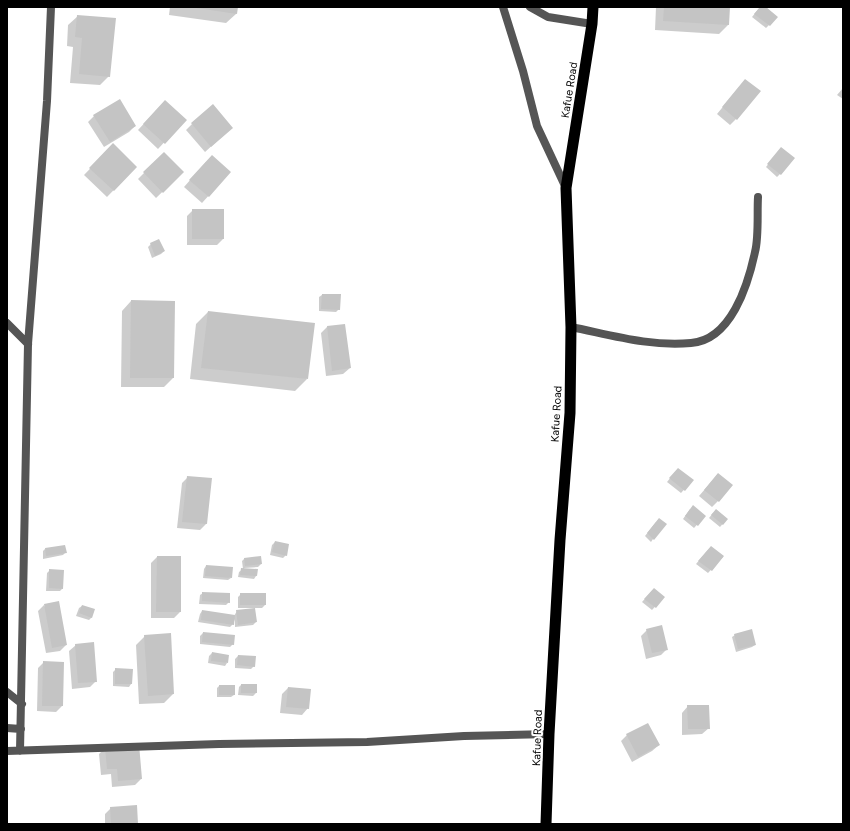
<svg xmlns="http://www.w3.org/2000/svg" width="850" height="831" font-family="Figtree,sans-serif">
  <rect width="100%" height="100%" fill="#fff"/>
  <!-- shadow -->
  <path fill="#0003" d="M170,7h67l-1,7 -10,9 -57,-8z
    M656,7h73l-1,18 -9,9 -64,-4z
    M760,7h4l5,18 -3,3 -14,-11z
    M78,16l31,60 -9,9 -30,-2 3,-36 -6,-1 1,-21z
    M740,86l-4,33 -6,6 -13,-11z
    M843,88v11l-6,-4z
    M165,101l20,19 -27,29 -20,-19z
    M94,116l41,10 -6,6 -25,15 -16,-25z
    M192,124l34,9 -21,19 -19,-22z
    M113,145l23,22 -29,30 -23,-22z
    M779,151l1,23 -3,3 -11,-10z
    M164,153l19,19 -27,26 -18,-19z
    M206,162l24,10 -28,31 -18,-16z
    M193,210l30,29 -6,6h-30v-29z
    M151,244l13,7 -3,3 -9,4 -4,-11z
    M322,295l17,14 -3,3 -17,-1v-14z
    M131,301l42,77 -9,9h-43l1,-76z
    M208,312l99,67 -12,12 -105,-12 6,-55z
    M344,325l6,43 -7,6 -17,2 -5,-43 6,-6z
    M675,472l17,9 -11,12 -14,-11z
    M718,474v27l-6,6 -13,-11z
    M188,477l23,2 -5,45 -6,6 -23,-2 5,-45z
    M690,509l15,7 -11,12 -11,-9z
    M713,513l14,6 -7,8 -11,-9z
    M656,522l-3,17 -2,3 -6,-6z
    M275,542l11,13 -3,3 -13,-3 2,-10z
    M45,549l20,4 -2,2 -20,4v-8z
    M708,550l15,7 -15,16 -12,-9z
    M157,557l23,55 -6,6h-23v-55z
    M245,558l16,6 -3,3 -14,1v1l13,1 -1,6 -2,3 -16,-2 1,-5 4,-3 -1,-8z
    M206,566l25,12 -3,2 -25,-2 1,-9z
    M50,570l12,19 -2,2h-14l1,-18z
    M651,592l13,5 -12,13 -10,-8z
    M203,593l26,9 -3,3 -27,-1 1,-9z
    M241,594l24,11 -3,3h-24v-11z
    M44,605l22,40 -6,6 -14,2 -8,-42z
    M82,606l10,11 -3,3 -13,-4 3,-8z
    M202,611l32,5 3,-5 19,11 -3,3 -18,2v-8l-2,5 -3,3 -32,-5 2,-8z
    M647,630l20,19 -6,6 -15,4 -5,-23z
    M203,633l30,11 -3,3 -30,-3v-8z
    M735,635l20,10 -3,2 -16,5 -4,-15z
    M145,636l28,58 -9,9 -25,1 -3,-59z
    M76,645l20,36 -6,6 -18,2 -3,-38z
    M212,653l15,10 -2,3 -17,-3 1,-7z
    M238,656l16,10 -3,3 -16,-1v-9z
    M44,662l18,44 -6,6 -19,-1 1,-43z
    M116,669l15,15 -2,3 -16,-1v-14z
    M241,685l15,8 -3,3 -15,-1 1,-8z
    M219,686l15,9 -3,2h-14v-9z
    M288,688l20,20 -6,7 -22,-2 2,-19z
    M688,706l21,22 -7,6 -20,1v-22z
    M627,735l32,10 -7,6 -20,11 -11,-21z
    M105,748l36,31 -6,6 -23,2 -1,-13 -10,1 -2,-21z
    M111,808l26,16h-32v-10z"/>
  <!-- building -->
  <path fill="#c4c4c4" d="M190,7h48l-1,7z
    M664,7h66l-1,18 -66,-4z
    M760,7h6l12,10 -8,9 -16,-12z
    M77,15l39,3 -6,59 -31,-3 3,-36 -7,-1z
    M745,79l16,12 -24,29 -15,-13z
    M120,99l16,27 -26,16 -17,-27z
    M165,100l22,20 -22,24 -22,-20z
    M213,104l20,24 -22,19 -20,-24z
    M113,143l24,24 -23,24 -25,-23z
    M781,147l14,11 -14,17 -14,-11z
    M164,152l20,20 -21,21 -20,-21z
    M212,155l19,17 -22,25 -20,-17z
    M192,209h32v30h-32z
    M159,239l6,12 -10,5 -5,-13z
    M322,294h19l-1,16 -19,-1z
    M131,300l44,1 -1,77h-44z
    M208,311l107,12 -7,56 -107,-11z
    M345,324l6,44 -19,3 -5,-45z
    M678,468l16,12 -9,11 -16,-13z
    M718,473l15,12 -14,17 -15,-12z
    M187,476l25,2 -5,46 -25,-2z
    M693,505l13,11 -8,10 -13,-10z
    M716,509l12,10 -5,6 -12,-10z
    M659,518l8,6 -13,16 -7,-7z
    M275,541l14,3 -2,12 -15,-4z
    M65,545l2,8 -21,3 -1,-8z
    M711,546l13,10 -12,15 -14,-10z
    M157,556h24v56h-25z
    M261,556l1,8 -17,2 -1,-8z
    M206,565l27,2 -1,11 -27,-2z
    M241,568l17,1 -1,7 -17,-1z
    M49,569l15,1 -1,19 -14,-1z
    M654,588l11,9 -9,11 -12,-9z
    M202,592l28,1v10l-28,-2z
    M240,593h26v12h-26z
    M59,601l8,44 -15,3 -8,-44z
    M82,605l13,4 -3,9 -13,-5z
    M255,608l2,14 -19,3 -2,-15z
    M202,610l33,5 -1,10 -33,-5z
    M662,625l6,25 -16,3 -6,-24z
    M752,629l4,16 -18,4 -4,-15z
    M203,632l32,3 -1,10 -32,-3z
    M171,633l3,61 -26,2 -4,-61z
    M94,642l3,40 -19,1 -3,-39z
    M212,652l17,3 -1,8 -17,-2z
    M238,655l18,1 -1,11 -18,-2z
    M43,661l21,1 -1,44h-21z
    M115,668l18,1 -1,15h-17z
    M241,684h16v9h-16z
    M219,685h16v10h-16z
    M288,687l23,2 -2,20 -23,-2z
    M687,705h22l1,24h-22z
    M648,723l12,22 -22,12 -12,-23z
    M139,744l3,35 -24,2 -1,-12h-10l-2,-22z
    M137,805l1,19h-27l-1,-17z"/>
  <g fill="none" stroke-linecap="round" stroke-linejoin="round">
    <!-- minor -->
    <path stroke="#555" stroke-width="8" d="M503,7l20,64 14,55 29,62
      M530,7l18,10 44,7
      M7,323l21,21
      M571,327c40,8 80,20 120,16 40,-3 57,-58 64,-91 4,-15 2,-39 3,-55
      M7,692l15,12
      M7,728l14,1
      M7,751l212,-7 148,-2 97,-6 85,-2
      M20,751l8,-407 19,-243 4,-94"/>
    <!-- trunk -->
    <path stroke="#000" stroke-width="11" d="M546,824l3,-90 11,-194 10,-127 1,-86 -5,-139 26,-164 1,-17"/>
  </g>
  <g text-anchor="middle" stroke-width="4" stroke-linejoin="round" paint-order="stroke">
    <!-- street labels -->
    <g font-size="11" fill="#000" stroke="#fff">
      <text transform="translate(569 90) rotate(-81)" y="4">Kafue Road</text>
      <text transform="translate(556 414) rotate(-87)" y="4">Kafue Road</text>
      <text transform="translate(537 738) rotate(-88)" y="4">Kafue Road</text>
    </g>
  </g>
  <!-- border -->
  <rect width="850" height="831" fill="none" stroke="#000000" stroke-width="16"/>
</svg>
